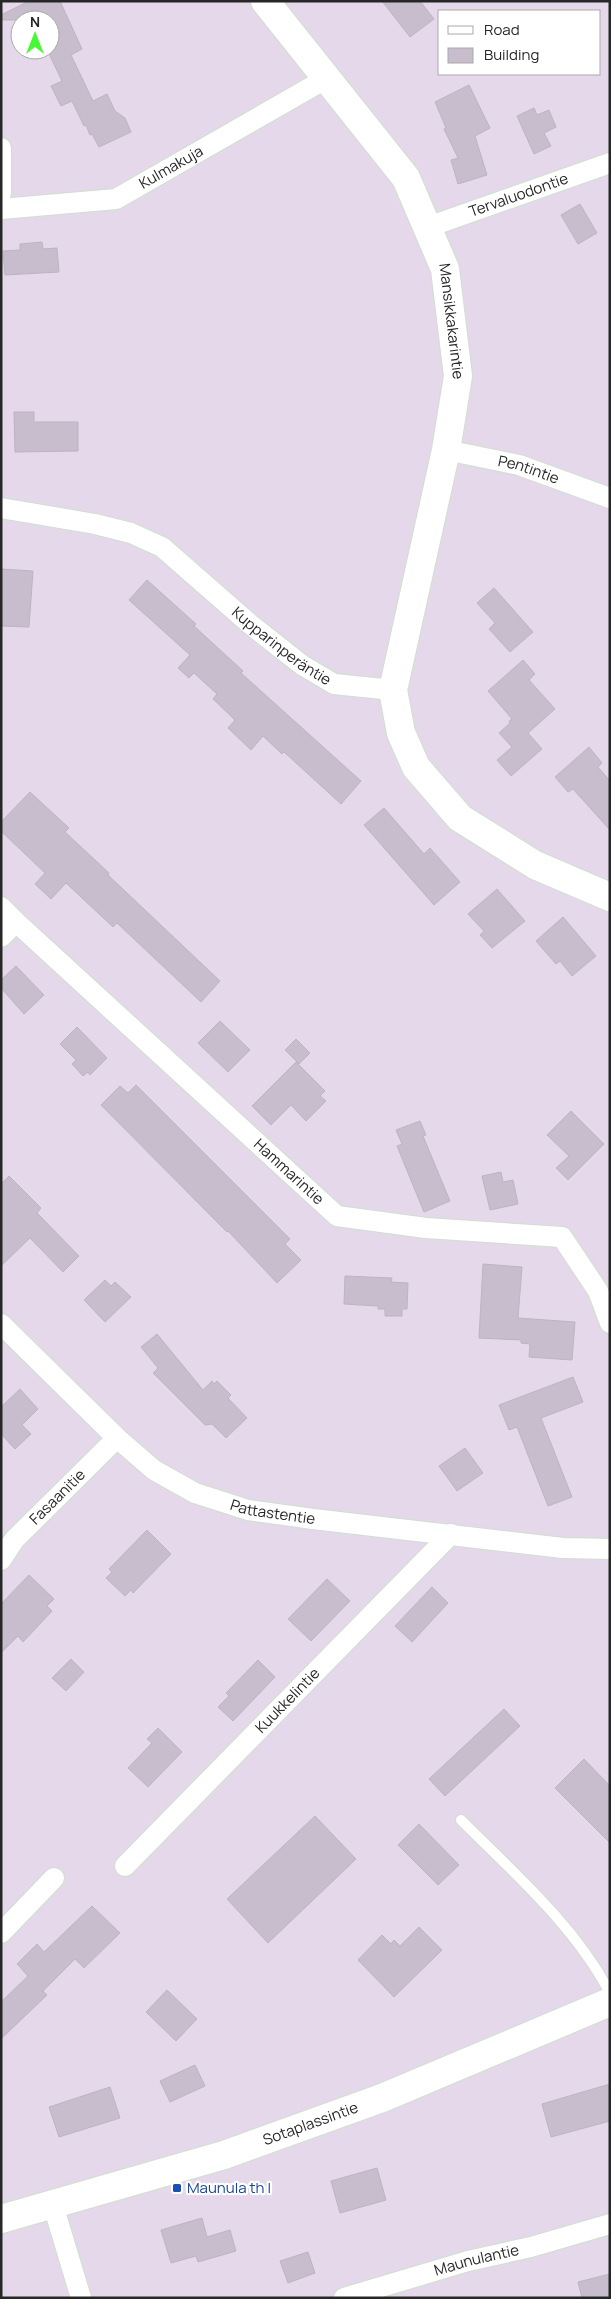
<svg xmlns="http://www.w3.org/2000/svg" width="611" height="2299" font-family="Manrope,sans-serif">
  <rect width="100%" height="100%" fill="#e4d8ea"/>
  <!-- building -->
  <path fill="#c7bdcc" stroke="#c0b2c5" d="M29,1h31l22,48 -11,6 22,46 14,-7 8,17 10,7 6,14 -32,15 -7,-13 -2,1 -4,-10 -2,1 -12,-25 -11,5 -10,-20 11,-5 -12,-25v-36h-49v-5z
    M382,1h38l14,18 -24,18z
    M469,85l21,43 -15,8 12,39 -29,9 -7,-24 7,-2 -14,-29 2,-1 -11,-26z
    M534,108l3,7 12,-5 7,17 -12,6 7,13 -17,8 -17,-38z
    M580,204l17,29 -19,11 -17,-29z
    M42,242l1,7 14,-1 2,24 -54,3 -2,-24 17,-1v-6z
    M14,412h20v10h44v29l-63,1z
    M1,569l32,2 -4,56 -28,-1z
    M147,580l49,44 -2,2 49,45 -2,2 120,108 -20,23 -57,-52 -2,2 -19,-18 -12,14 -23,-22 7,-8 -22,-21 4,-5 -23,-21 -5,5 -11,-10 12,-13 -61,-55z
    M494,588l39,44 -23,20 -21,-23 6,-6 -18,-20z
    M523,660l12,14 -6,6 26,29 -27,24 14,16 -31,27 -14,-16 15,-13 -13,-14 11,-10 -1,-2 3,-2 -24,-28z
    M589,747l13,16 -4,4 12,14v49l-37,-41 -5,3 -13,-15z
    M30,792l39,36 -4,4 44,41 -1,2 112,106 -19,21 -84,-79 -4,4 -47,-44 -15,16 -16,-15 10,-11 -44,-42v-9z
    M384,808l40,46 6,-6 30,34 -26,23 -70,-80z
    M497,889l28,32 -33,27 -12,-13 4,-4 -16,-17z
    M563,917l33,39 -24,20 -12,-15 -4,3 -20,-23z
    M16,966l28,29 -20,19 -23,-26v-8z
    M220,1021l30,29 -22,22 -30,-29z
    M77,1027l30,31 -17,17 -2,-3 -5,4 -11,-12 4,-4 -16,-16z
    M296,1039l14,14 -11,11 -14,-14z
    M296,1062l29,29 -5,5 6,5 -20,20 -15,-16 -20,20 -19,-19z
    M136,1085l154,154 -5,5 16,16 -24,23 -49,-52 -1,1 -126,-127 19,-19 8,7z
    M571,1111l33,33 -36,36 -12,-12 13,-12 -22,-21z
    M420,1121l6,14 -3,1 27,65 -26,11 -27,-66 5,-2 -6,-14z
    M501,1172l2,10 10,-2 5,24 -28,6 -8,-34z
    M9,1176l32,32 -4,5 42,43 -16,16 -33,-34 -29,28v-82z
    M483,1264l39,3 -4,51 57,4 -3,38 -43,-3 1,-13 -9,-1v-3l-42,-2z
    M345,1276l47,2 -1,4 17,1 -1,26h-5v7h-17v-7h-7v-3l-34,-2z
    M105,1280l6,6 4,-4 16,15 -26,25 -21,-22z
    M157,1334l46,56 9,-9 2,3 3,-3 14,14 -3,3 19,20 -21,20 -14,-14 -7,1 -52,-52 5,-5 -17,-21z
    M573,1377l10,25 -42,16 31,79 -24,9 -31,-79 -8,3 -10,-25z
    M20,1389l18,20 -16,16 9,9 -16,15 -14,-15v-27z
    M465,1448l18,25 -26,18 -18,-25z
    M147,1530l24,24 -38,39 -2,-3 -6,6 -19,-18 6,-6 -3,-3z
    M29,1575l25,24 -7,7 5,5 -29,31 -5,-6 -17,17v-49z
    M327,1579l23,22 -39,40 -23,-22z
    M432,1587l16,16 -36,39 -17,-16z
    M71,1659l13,13 -18,19 -14,-13z
    M258,1660l17,17 -42,44 -15,-14 11,-11 -3,-3z
    M504,1709l16,17 -75,70 -16,-17z
    M158,1728l24,24 -34,35 -20,-19 24,-25 -5,-4z
    M584,1759l26,27v57l-55,-55z
    M315,1816l41,43 -88,84 -41,-44z
    M419,1824l40,41 -21,20 -40,-40z
    M92,1906l28,27 -36,35 -9,-9 -32,32 4,4 -46,44v-37l27,-26 -11,-12 20,-20 7,8z
    M419,1927l23,23 -48,47 -36,-37 24,-25 9,9 3,-4 6,6z
    M167,1990l30,29 -21,22 -30,-29z
    M195,2065l10,21 -35,16 -10,-21z
    M610,2084v37l-59,16 -9,-33z
    M110,2087l10,31 -61,19 -10,-30z
    M377,2168l9,32 -46,13 -9,-32z
    M202,2218l5,19 23,-7 6,21 -38,11 -2,-6 -25,7 -10,-33z
    M308,2252l7,21 -27,10 -8,-22z
    M610,2274v24h-28l-4,-16z"/>
  <g fill="none" stroke-linecap="round" stroke-linejoin="round">
    <defs>
      <path id="lane" d="M461,1820c53,53 114,106 149,173"/>
      <g id="street">
        <path d="M1,148v45"/>
        <path id="s1" d="M1,209l115,-10 211,-121"/>
        <path id="s2" d="M428,227l182,-64"/>
        <path id="s3" d="M446,450l73,15 91,33"/>
        <path id="s4" d="M1,508l94,16 36,9 31,14 88,77 52,41 32,19 59,6"/>
        <path d="M1,907l15,15"/>
        <path id="s5" d="M1,937l15,-15 321,294 89,12 136,9 36,54 12,32"/>
        <path id="s6" d="M1,1324l116,114 37,32 41,23 53,17 65,9 250,29 47,1"/>
        <path id="s7" d="M1,1560l13,-20 103,-102"/>
        <path id="s8" d="M125,1866l326,-332"/>
        <path d="M1,1933l53,-55"/>
        <path d="M53,2205l28,93"/>
        <path id="s9" d="M344,2298l124,-37 63,-14 79,-23"/>
      </g>
      <g id="secondary">
        <path id="s10" d="M265,1l141,177 39,91 13,107 -12,74 -53,240 8,43 15,34 44,51 75,47 75,32"/>
        <path id="s11" d="M1,2219l223,-64 158,-57 228,-96"/>
      </g>
    </defs>
    <!-- lane casing -->
    <use href="#lane" stroke="#cfe0cd" stroke-width="12"/>
    <!-- street casing -->
    <use href="#street" stroke="#cfe0cd" stroke-width="22"/>
    <!-- secondary casing -->
    <use href="#secondary" stroke="#cfe0cd" stroke-width="30"/>
    <!-- lane -->
    <use href="#lane" stroke="#fff" stroke-width="10"/>
    <!-- street -->
    <use href="#street" stroke="#fff" stroke-width="20"/>
    <!-- secondary -->
    <use href="#secondary" stroke="#fff" stroke-width="28"/>
  </g>
  <!-- markers -->
  <rect fill="#1a4fb4" stroke="#fff" stroke-width="2" x="172" y="2183" width="10" height="10" rx="2.5"/>
  <g text-anchor="middle" stroke-width="4.5" stroke-linejoin="round" paint-order="stroke">
    <!-- street labels -->
    <g font-size="15" fill="#272727" stroke="#fff">
      <text dy="5" stroke="none"><textPath href="#s1" startOffset="179">Kulmakuja</textPath></text>
      <text dy="5" stroke="none"><textPath href="#s2" startOffset="96">Tervaluodontie</textPath></text>
      <text dy="5" stroke="none"><textPath href="#s10" startOffset="378">Mansikkakarintie</textPath></text>
      <text dy="5" stroke="none"><textPath href="#s3" startOffset="85">Pentintie</textPath></text>
      <text dy="5" stroke="none"><textPath href="#s4" startOffset="322">Kupparinperäntie</textPath></text>
      <text dy="5" stroke="none"><textPath href="#s5" startOffset="391">Hammarintie</textPath></text>
      <text dy="5" stroke="none"><textPath href="#s7" startOffset="85">Fasaanitie</textPath></text>
      <text dy="5" stroke="none"><textPath href="#s6" startOffset="339">Pattastentie</textPath></text>
      <text dy="5" stroke="none"><textPath href="#s8" startOffset="232">Kuukkelintie</textPath></text>
      <text dy="5" stroke="none"><textPath href="#s11" startOffset="324">Sotaplassintie</textPath></text>
      <text dy="5" stroke="none"><textPath href="#s9" startOffset="138">Maunulantie</textPath></text>
    </g>
    <!-- transit labels -->
    <g font-size="15" fill="#164399" stroke="#fff" text-anchor="start">
      <text x="187" y="2193">Maunula th I</text>
    </g>
  </g>
  <!-- border -->
  <rect width="611" height="2299" fill="none" stroke="#272727" stroke-width="5"/>
  <!-- legend -->
  <rect x="438" y="10" width="162" height="65" fill="#ffffff" stroke="#a9a9a9"/>
  <rect x="448" y="26" width="25" height="8" fill="#ffffff" stroke="#a9a9a9"/>
  <text x="484" y="35" font-size="15" fill="#272727">Road</text>
  <rect x="448" y="48" width="25" height="15" fill="#c7bdcc" stroke="#a9a9a9"/>
  <text x="484" y="60" font-size="15" fill="#272727">Building</text>
  <!-- north arrow -->
  <g transform="translate(35 35)"><circle r="24" fill="#ffffff" stroke="#a9a9a9"/>
  <path d="M0-4L9 19L0 12L-9 19Z" fill="#47f935"/>
  <text y="-8" font-size="14" font-weight="bold" text-anchor="middle" fill="#272727">N</text>
  </g>
</svg>
